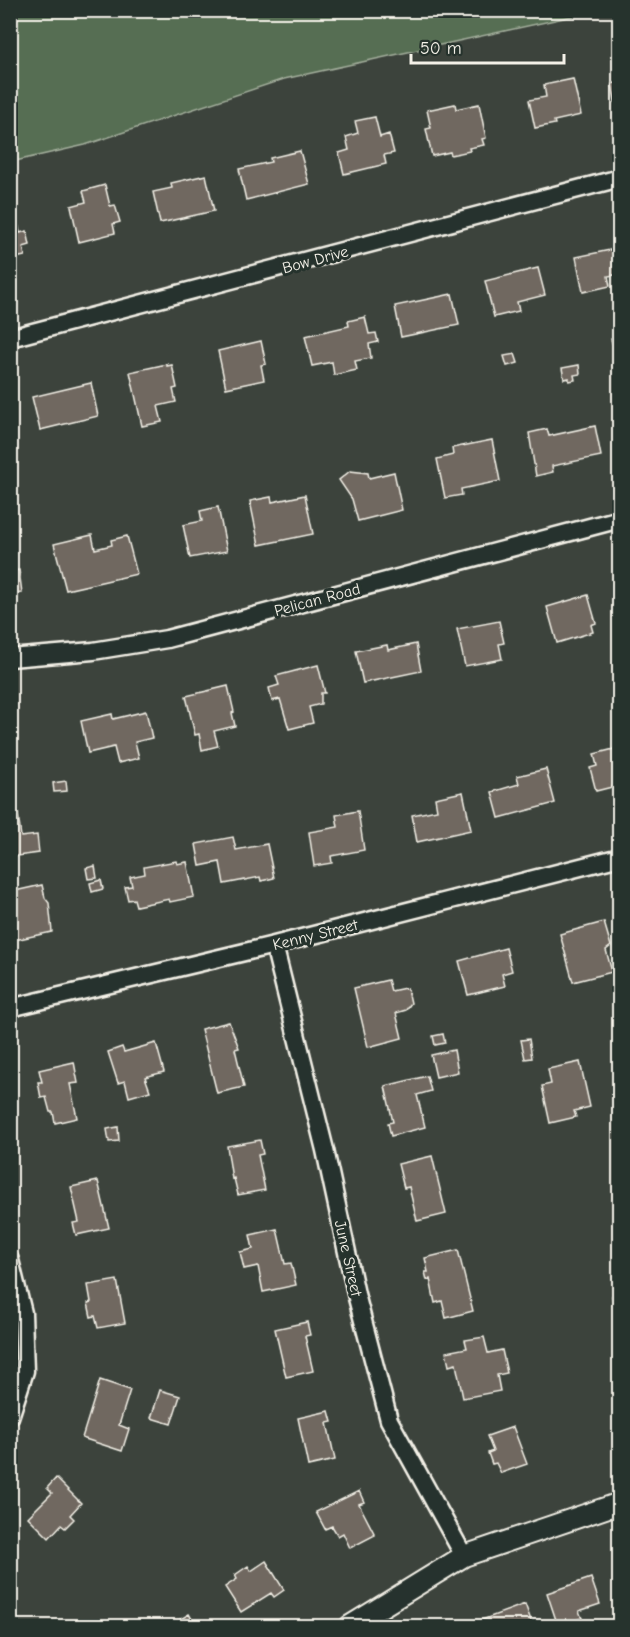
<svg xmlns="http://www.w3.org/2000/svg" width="630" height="1637" font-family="'Comic Neue',sans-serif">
  <rect width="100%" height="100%" fill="#3c433c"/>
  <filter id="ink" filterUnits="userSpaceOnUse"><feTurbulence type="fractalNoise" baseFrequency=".0167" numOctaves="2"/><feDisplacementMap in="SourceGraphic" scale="12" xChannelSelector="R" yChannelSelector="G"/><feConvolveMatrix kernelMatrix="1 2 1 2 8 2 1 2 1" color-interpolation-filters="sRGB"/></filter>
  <g filter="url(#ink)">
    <!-- green -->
    <path fill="#566e53" stroke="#a5b09e" stroke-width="1.5" d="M10,11l1,-1 585,1 -312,68 -199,66 -74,17z"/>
    <!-- building -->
    <path fill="#706860" stroke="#f4f1e8" stroke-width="1.5" d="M620,65v41l-4,1 -4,-23 6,-2 -2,-16z
      M573,79l8,36 -27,6 1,3 -20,4 -6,-28 17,-3 -2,-12z
      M455,104l1,5 23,-5 7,34 -4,1 2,6 -15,3 1,3 -19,4 -1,-3 -18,4 -6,-27 5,-1 -4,-18z
      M375,117l5,20 9,-3 5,19 -10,2 2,9 -42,10 -5,-21 10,-3 -3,-13 12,-4 -3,-12z
      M300,151l9,33 -63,16 -7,-31 32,-7 -1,-4z
      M206,175l8,36 -54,12 -7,-31 19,-4 -1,-5z
      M105,185l5,21 5,-1 5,17 -7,2 2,9 -36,9 -8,-36 15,-4 -3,-11z
      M10,205h4l6,28 7,-2 3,14 -7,2 2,9 -15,3z
      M620,248v26l-12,2 2,10 -27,6 -7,-35z
      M538,268l7,27 -28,7 2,9 -25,6 -9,-36z
      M452,294l7,31 -58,12 -6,-31z
      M365,317l4,17 7,-1 2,9 -9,2 2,14 -16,3 2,9 -23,5 -2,-13 -20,4 -7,-30 44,-10 -1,-5z
      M620,336v12l-6,1 -3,-10z
      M261,341l5,23 -5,1 3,15 -38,8 -8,-37z
      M515,354l3,9 -11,3 -3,-10z
      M167,364v2l5,-1 5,23 -4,1 3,13 -18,4 4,16 -20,4 -12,-54z
      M579,365l1,9 -6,1 1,5 -6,1v-3l-5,1 -2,-11z
      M91,383l7,33 -58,14 -8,-33z
      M595,426l6,30 -49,10 1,6 -17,4 -7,-43 18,-4 2,7z
      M492,440l8,41 -39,8 1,6 -17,3 -8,-39 16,-4 -1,-7z
      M350,471l18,2 1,5 25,-6 8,38 -44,11 -6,-22 -13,-19z
      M305,495l8,39 -54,11 -9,-44 21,-4 1,5z
      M218,507l9,44 -37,7 -7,-33 19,-4 -2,-10z
      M92,535l3,14 17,-4 -1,-5 16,-4 10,38 -71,16 -12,-46z
      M19,570l3,23 -12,1v-23z
      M588,595l8,28 -5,2 2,7 -36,11 -10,-36z
      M499,621l5,22 -5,1 3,15 -37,7 -8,-37z
      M416,644l5,27 -58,12 -7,-32 31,-6 1,5z
      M318,665l7,28h-4v11l-12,3 4,16 -24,6 -9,-30 -8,2 -3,-13 10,-3 -3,-9z
      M228,686l6,26 -2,1 3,13 -21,5 4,15 -16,4 -3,-16 -4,1 -9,-39z
      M146,711l6,27 -17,4 4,16 -21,5 -4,-16 -26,6 -7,-32 31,-7 1,5z
      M614,749l1,3 5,-2v35l-24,6 -6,-23 7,-2 -3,-12z
      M546,769l9,34 -56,15 -7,-26 27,-8 -2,-8z
      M66,781l1,10 -13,1 -1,-9z
      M463,792l8,38 -54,12 -5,-27 25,-5 -2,-12z
      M16,799l5,38 16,-2 2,18 -29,4v-57z
      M358,811l6,39 -33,6 1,7 -18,3 -5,-34 29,-5 -2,-12z
      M233,837l3,13 31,-6 7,34 -13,3 -1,-4 -36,7 -4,-22 -20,4 -4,-22z
      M176,861l1,3 10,-2 7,35 -24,5 -1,-3 -33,7 -2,-7 -6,1 -3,-13 7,-1 -2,-9 15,-3 -1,-7z
      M95,866l2,12 -9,1 -2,-11z
      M101,880l2,9 -11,3 -2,-9z
      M42,885l3,13 4,5 3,29 -42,9v-49z
      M604,922l7,24 -5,4 6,22 -39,10 -13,-48z
      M506,948l6,23 -10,3 3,12 -37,9 -9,-34z
      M388,980l3,11 14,-3 3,2 3,13 -5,7 -10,3 6,25 -34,9 -14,-59z
      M229,1022l10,26 -4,1 9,38 -27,6 -16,-64z
      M443,1034l2,9 -10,2 -2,-9z
      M529,1039l3,19 -7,1 -4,-19z
      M156,1043l8,29 -19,5 5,14 -21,6 -4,-16 -7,2 -10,-31 14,-5 2,5z
      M454,1050l4,22 -22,5 -5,-22z
      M74,1062l4,21 -8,1 7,34 -22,5 -2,-11h-3l-4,-15 -5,1 -3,-16h4l-3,-12z
      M580,1062l10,45 -16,4 2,6 -26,6 -8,-37 9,-2 -3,-15z
      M427,1076l4,15 -14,4 8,32 -34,9 -3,-13 5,-1 -8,-36z
      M118,1127l1,14 -10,1 -2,-13z
      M260,1140l3,14 -5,1 7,35 -27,5 -4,-17 -2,1 -5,-33z
      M432,1156l14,58 -29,7 -8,-34 -5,1 -6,-24z
      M98,1181l11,47 -33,7 -3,-12 6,-1 -8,-35z
      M277,1229l8,35 6,-1 5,22 -33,7 -5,-26 -14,3 -4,-17 13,-3 -3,-14z
      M458,1250l15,61 -27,7 -4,-17 -7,2 -5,-24 -3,1 -2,-8h3l-3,-14z
      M117,1280l8,43 -27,5 -3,-12 -4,1 -3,-14 3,-1 -3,-17z
      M620,1295v44h-1l-7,-43z
      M307,1322l3,13 -5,1 8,35 -27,6 -11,-48z
      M484,1337l4,16 14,-3 5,23 -10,2 3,16 -37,7 -7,-34 -7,2 -3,-14 21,-4 -2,-8z
      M100,1380l30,10 -11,35 10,4 -7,22 -40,-13z
      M160,1390l20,6 -9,28 -20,-6z
      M329,1411l3,11 -5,1 8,37 -27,6 -10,-48z
      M513,1427l14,37 -26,9 -5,-10 -4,1 -4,-11 5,-2 -6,-15z
      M56,1478l25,25 -11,12 4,4 -9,9 -4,-3 -12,13 -21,-21 24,-24 -5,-5z
      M359,1491l5,11 -5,2 16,31 -25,13 -7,-15 -5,3 -6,-10 -7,3 -9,-17z
      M266,1561l18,29 -10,7 -3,-4 -30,19 -16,-25 12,-8 -2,-4 13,-9 3,5z
      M591,1578l9,26 -21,7 3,7 -24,8 -11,-33z
      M525,1604l8,22h-49l-2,-6z
      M189,1614l7,12h-27z"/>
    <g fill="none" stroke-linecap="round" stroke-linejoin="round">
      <defs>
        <path id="minor" d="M10,338l610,-160
          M10,658l83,-7 74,-12 453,-120
          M274,945l51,205 31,144 33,126 75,136
          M10,1008l264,-63 346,-88
          M10,1260l13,53 2,58 -15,46"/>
        <path id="tertiary" d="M350,1626l114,-70 156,-53"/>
      </defs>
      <!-- minor casing -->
      <use href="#minor" stroke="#f4f1e8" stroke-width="21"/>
      <!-- tertiary casing -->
      <use href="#tertiary" stroke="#f4f1e8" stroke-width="24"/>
      <!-- minor -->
      <use href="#minor" stroke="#26332d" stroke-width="16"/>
      <!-- tertiary -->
      <use href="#tertiary" stroke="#26332d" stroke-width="20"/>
    </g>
  </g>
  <g text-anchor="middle" stroke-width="6" stroke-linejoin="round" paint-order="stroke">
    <!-- street labels -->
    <g font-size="16" fill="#f4f1e8" stroke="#26332d">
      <text transform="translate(315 259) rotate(-15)" y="6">Bow Drive</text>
      <text transform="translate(317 599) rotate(-15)" y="6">Pelican Road</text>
      <text transform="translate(315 934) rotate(-14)" y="6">Kenny Street</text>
      <text transform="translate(349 1258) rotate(77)" y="6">June Street</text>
    </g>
  </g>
  <!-- margin -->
  <rect width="630" height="1637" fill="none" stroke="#26332d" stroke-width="36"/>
  <rect x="18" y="18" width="594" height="1601" fill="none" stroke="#f4f1e8" stroke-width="2" filter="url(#ink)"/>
  <!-- scale -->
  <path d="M411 54v9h153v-9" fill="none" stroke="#f4f1e8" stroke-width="3"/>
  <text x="420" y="54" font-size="18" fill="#f4f1e8" stroke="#26332d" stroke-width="4.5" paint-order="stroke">50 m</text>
</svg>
